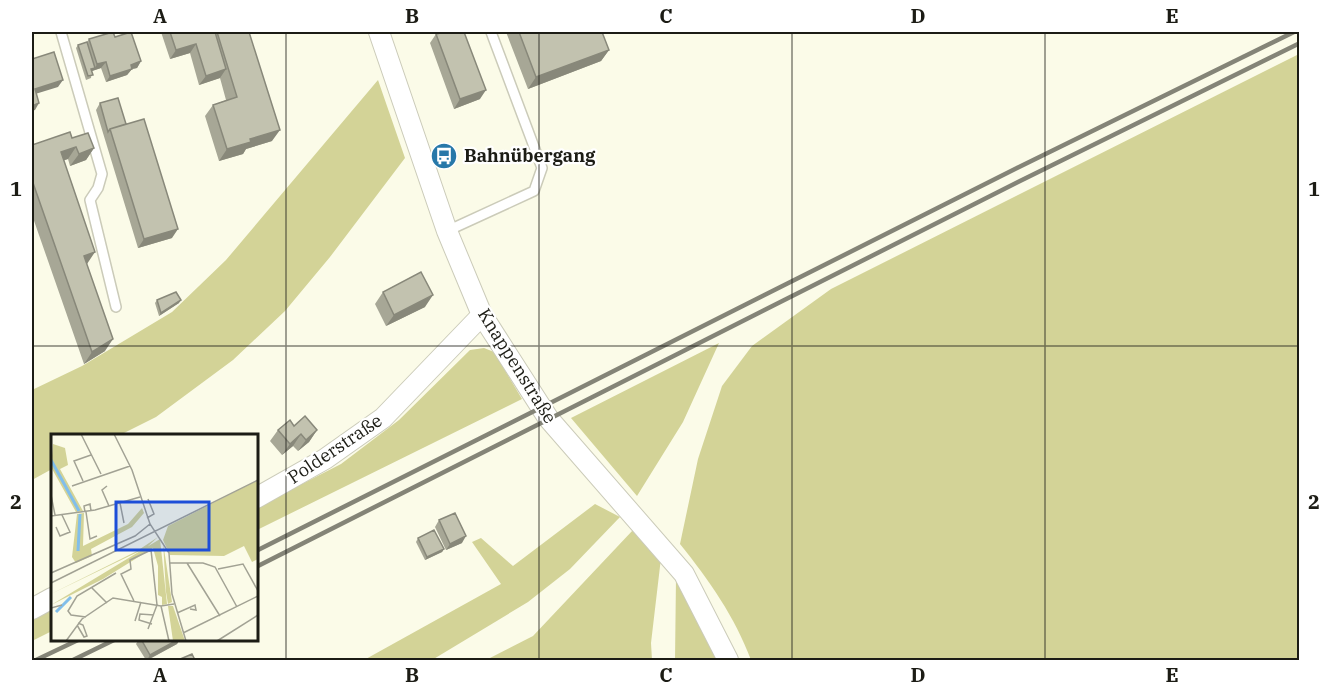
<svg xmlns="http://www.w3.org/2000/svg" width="1331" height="692" font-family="'IBM Plex Serif',serif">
  <rect width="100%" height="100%" fill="#fbfbe8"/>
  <!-- green -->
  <path fill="#d3d397" d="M1299,54v606h-548c-16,-43 -42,-80 -71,-116l18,-85 24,-73 30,-40 79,-57z
    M378,80l27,78 -75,99 -45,54 -52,49 -77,57 -36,18 -68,1v33l-20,11v-90l50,-24 90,-54 54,-52z
    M719,343l-36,79 -46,74 -66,-78z
    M484,348l10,4 28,47 -265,131v-23l84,-43 58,-44 71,-70z
    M595,504l25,13 -50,52 -42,33 -96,58h-68l137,-76 -29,-42 9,-4 32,28z
    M633,530l28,28 -10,85 1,17h-166l47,-24z
    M676,578l41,82h-42z
    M52,608v23l-20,10v-22z"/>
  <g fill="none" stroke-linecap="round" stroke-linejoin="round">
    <defs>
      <path id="service" d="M61,32l41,142 -4,14 -8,12 26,107
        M447,231l87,-40 8,-23 -51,-136"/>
      <path id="minor" d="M379,32l68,199 35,84 66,103 136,156 44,86
        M256,498l69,-39 58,-41 99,-103
        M32,609l20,-11"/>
    </defs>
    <!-- service casing -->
    <use href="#service" stroke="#cbcbb9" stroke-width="12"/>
    <!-- minor casing -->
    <use href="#minor" stroke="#cbcbb9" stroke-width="22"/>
    <!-- service -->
    <use href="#service" stroke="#fff" stroke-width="9"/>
    <!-- minor -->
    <use href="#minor" stroke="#fff" stroke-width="20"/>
    <!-- rail -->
    <path stroke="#848477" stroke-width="4.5" d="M256,551l759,-382 279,-137
      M256,567l764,-386 280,-138
      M36,660l42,-20
      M73,660l41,-20"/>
  </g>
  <!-- wall -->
  <path fill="#a7a796" d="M161,32h88l23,109 -26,8 -3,5 -24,7 -14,-45 8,-11 13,-5 -6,-22 -21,7 -9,-32 -20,6z
    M506,32h96l7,18 -8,11 -73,28z
    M436,34l44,65 -26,10 -24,-66z
    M115,37l26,24 -4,7 -5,1 -5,6 -21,7 -5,-14 -9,3 -1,7 -5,2 -10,-32 2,-3 9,-3 2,-3z
    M100,103l26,21 46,114 -34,10 -42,-138z
    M32,145l62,3 -8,12 -16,6 -2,-7 -4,1 23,104h-1l19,87 -21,13 -52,-149z
    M383,292l42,15 -39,19 -11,-22z
    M157,300l22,3 -20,13 -4,-13z
    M294,426l23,4 -8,12 -11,9 -5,-5 -11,9 -12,-14 8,-11z
    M439,520l23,23 -16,7 -11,-23z
    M418,538l26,11 -2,3 -17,8 -9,-18z
    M139,639h41l-3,5 -29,16h-2l-10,-16z"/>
  <!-- shaded-wall -->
  <path fill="#88887a" d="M196,44l-6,9 -20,6 6,-9z
    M609,50l-8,11 -73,28 8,-12z
    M141,61l-4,7 -5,1 -5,6 -21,7 4,-6 21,-11z
    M106,62l-5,6 -12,4 2,-3 4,-1 2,-4z
    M226,69l-6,9 -21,7 7,-9z
    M63,80l-5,7 -26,8 3,-6z
    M486,90l-6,9 -26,10 6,-10z
    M39,103l-4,7 -3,1v-5z
    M280,130l-8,11 -26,8 -3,5 -24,7 8,-12 23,-10z
    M76,147l-8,12 -15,5 8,-12z
    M94,148l-8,12 -16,6 9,-12z
    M178,229l-6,9 -34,10 6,-9z
    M95,252l-8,12 -12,4 9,-12z
    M433,295l-8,12 -39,19 8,-11z
    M181,300l-2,3 -20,13 2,-3z
    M113,339l-8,12 -21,13 8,-12z
    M317,430l-8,12 -11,9 8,-11z
    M301,434l-8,12 -11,9 8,-11z
    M466,536l-4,7 -16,7 4,-6z
    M444,549l-2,3 -17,8 2,-3z
    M179,639h1l-3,5 -30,16 3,-5z"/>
  <!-- building -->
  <path fill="#c2c2af" stroke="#88887a" stroke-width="1.5" d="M113,32l2,5 16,-5 10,29 -10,4 1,4 -22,7 -4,-14 -9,2 -8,-25z
    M170,32h45l11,37 -20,7 -10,-32 -20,6z
    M217,32h32l31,98 -30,9 1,3 -24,7 -14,-44 24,-8z
    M445,32h19l22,58 -26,9 -24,-65z
    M519,32h83l7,18 -73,27z
    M87,42l8,26 -4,1 2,6 -5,1 -10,-31z
    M54,52l9,28 -28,9 4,14 -7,3v-47z
    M118,98l8,26 -16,5 -2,3 -8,-29z
    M144,119l34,110 -34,10 -34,-110z
    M70,132l2,6 16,-5 6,15 -15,6 -3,-7 -15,5 34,100 -11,4 29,83 -21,13 -60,-172v-35z
    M421,272l12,23 -39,20 -11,-23z
    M176,292l5,8 -20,13 -4,-13z
    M305,416l12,14 -11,10 -5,-6 -11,10 -12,-14 12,-10 4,6z
    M455,513l11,23 -16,8 -11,-24z
    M434,530l10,19 -17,8 -9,-19z
    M141,639h38l-29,16z
    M192,654l3,6h-17z"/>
  <!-- grid -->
  <path fill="none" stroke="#1c1c15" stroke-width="1.5" stroke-opacity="0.55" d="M286,32v628M539,32v628M792,32v628M1045,32v628M32,346h1268"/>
  <!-- icons -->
  <defs>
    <symbol id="bus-disc" viewBox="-11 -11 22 22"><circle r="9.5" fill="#2778a9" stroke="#fff"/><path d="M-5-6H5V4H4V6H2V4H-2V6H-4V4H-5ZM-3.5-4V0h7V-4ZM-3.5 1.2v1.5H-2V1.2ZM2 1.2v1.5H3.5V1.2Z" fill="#fff"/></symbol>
  </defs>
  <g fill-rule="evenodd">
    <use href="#bus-disc" x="429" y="141" width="30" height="30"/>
  </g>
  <g text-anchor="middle" stroke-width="4.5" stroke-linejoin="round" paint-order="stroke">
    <!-- poi labels -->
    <g font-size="18" font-weight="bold" fill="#1c1c15" stroke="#fff" text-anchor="start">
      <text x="464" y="162">Bahnübergang</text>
    </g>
    <!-- street labels -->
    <g font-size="18" fill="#1c1c15" stroke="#fff">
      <text transform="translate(517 366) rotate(58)" y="6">Knappenstraße</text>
      <text transform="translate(335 449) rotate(-34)" y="6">Polderstraße</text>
    </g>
  </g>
  <!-- overview -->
  <g transform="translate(51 434)">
    <rect width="207" height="207" fill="#fbfbe8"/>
    <path d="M2,10l12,4 3,17 -8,4 23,42 -7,1 -25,-45zM207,46v79l-6,3 -8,-16 -20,10 -54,-1 -7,-15 5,-14zM91,74l2,5 -12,14 -41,22 1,7 -16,7 -4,-6 5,-43 7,-1 -1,33 45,-22zM107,103l-12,11 -95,46 86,-43zM109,105l7,65 -5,1v-8l-4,-2v-29l-5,-18 -50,31 -52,26zM112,108l9,60 -4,2 -2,-12zM117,172h5l12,35h-12z" fill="#d3d397"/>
    <path fill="none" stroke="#81beea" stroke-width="3" d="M0,26l28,51M27,117l2,-37M5,178l15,-15"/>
    <path fill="none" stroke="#a2a294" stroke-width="1.5" d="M30,0l20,40M63,0l18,36 18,54 19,29 3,41 14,47M32,47l-9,-20 17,-6M21,52l58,-20M56,52l-5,4 7,16M0,61l4,20M69,69l4,20M34,78l-1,-6 6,-2 1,7M35,78l4,27 7,-3M0,82l44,-6 45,-13M96,84l7,-4 -6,-15M5,93l4,9 10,-4 -8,-17M119,129h33l12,4 22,40M136,129l33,53M167,135l25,-5 15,27M0,139l84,-37 15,-12M0,149l207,-103M41,154l15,15M83,167l-13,-27 10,-5 -1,-9 21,-10 6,55 -9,24M110,172l8,35M126,179l18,-8 1,5 -6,-1M35,183l-15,-2 -3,-4 9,-15 39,-23M0,186v-12l11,-3M84,187l6,-19M101,190l-13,-4 1,-6 14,1M26,191l7,12 3,-1 -4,-11 -5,-2M132,199l75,-37M15,207l16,-22 31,-21 48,8 13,-2M15,207h48M166,207l41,-26"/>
    <path fill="#1d4ed8" fill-opacity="0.15" stroke="#1d4ed8" stroke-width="3" d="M65,68h93v48h-93z"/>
    <rect width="207" height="207" fill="none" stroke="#1c1c15" stroke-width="3"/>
  </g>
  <!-- border -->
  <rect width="1331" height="692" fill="none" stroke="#ffffff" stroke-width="66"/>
  <rect x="33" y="33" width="1265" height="626" fill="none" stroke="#1c1c15" stroke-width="2"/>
  <g font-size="20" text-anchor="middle" font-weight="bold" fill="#1c1c15">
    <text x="160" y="23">A</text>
    <text x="412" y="23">B</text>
    <text x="666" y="23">C</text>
    <text x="918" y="23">D</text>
    <text x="1172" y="23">E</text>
    <text x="16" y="196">1</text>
    <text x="1314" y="196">1</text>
    <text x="16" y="509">2</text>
    <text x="1314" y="509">2</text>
    <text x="160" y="682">A</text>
    <text x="412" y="682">B</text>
    <text x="666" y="682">C</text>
    <text x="918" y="682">D</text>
    <text x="1172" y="682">E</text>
  </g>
</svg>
